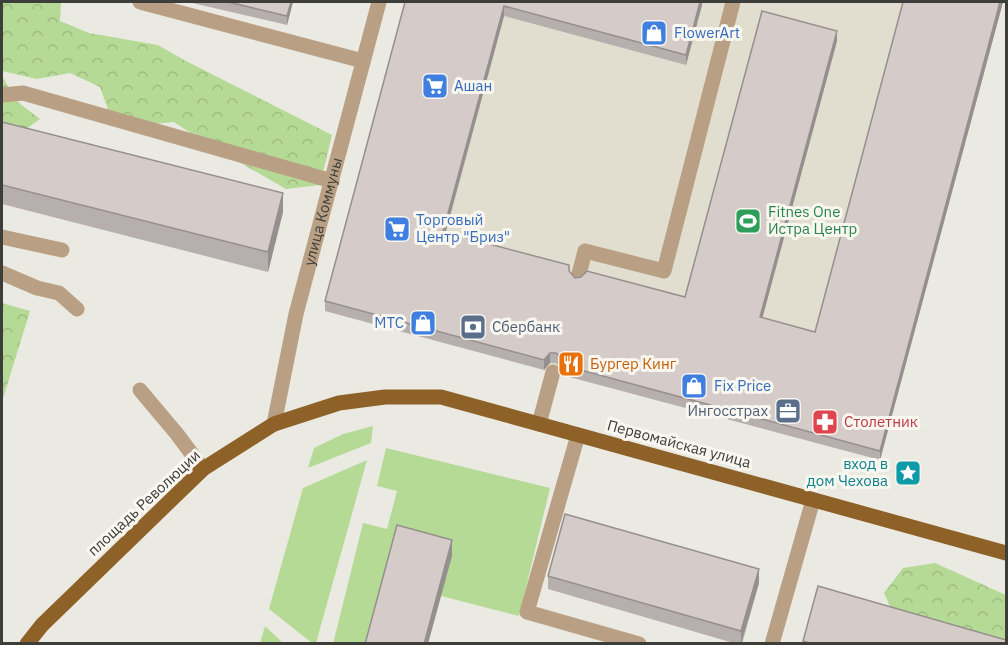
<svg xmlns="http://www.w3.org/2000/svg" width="1008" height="645" font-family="'IBM Plex Sans',sans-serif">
  <defs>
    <pattern id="forest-crowns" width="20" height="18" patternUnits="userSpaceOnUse" patternTransform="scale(1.5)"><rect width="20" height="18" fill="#b5da96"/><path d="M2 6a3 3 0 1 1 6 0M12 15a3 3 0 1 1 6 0" fill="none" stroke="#9dbc82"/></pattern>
  </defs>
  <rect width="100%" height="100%" fill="#ebeae2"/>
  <!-- built -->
  <path fill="#e1decf" d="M408,2h595l-123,458 -555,-149z"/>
  <!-- green -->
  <path fill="#b5da96" d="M373,426l-2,17 -63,25 6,-20 29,-14z
    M386,448l164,40 -31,128 -78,-20 -72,47 -36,1 30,-121 24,6 10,-38 -20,-5z
    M367,460l-51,183h-4l-43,-34 34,-121z
    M265,626l18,17h-23z"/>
  <!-- forest -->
  <path fill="url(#forest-crowns)" d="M2,2h59l-1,19 29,12 69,12 28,16 146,74 -12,50 -34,4 -85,-49 -27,-18 -32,3 -31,-7 -11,-31 -30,-14 -33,6 -35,-8z
    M2,75l12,24 26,20 -25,18 -13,1z
    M2,303l28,8 -28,91z
    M935,563l71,32v48l-109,-20 -13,-30 19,-25z"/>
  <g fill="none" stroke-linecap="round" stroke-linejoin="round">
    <!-- minor -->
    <g stroke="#b9a084" stroke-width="15">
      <path d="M140,2l223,59"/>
      <path d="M2,95l21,-2 309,88"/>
      <path d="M2,237l60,13"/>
      <path d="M2,273l35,15 22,5 18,16"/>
      <path d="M578,278l7,-27 79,20 69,-269"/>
      <path d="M140,390l37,44 26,35"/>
      <path id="s1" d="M274,424l22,-110 83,-312"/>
      <path d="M539,424l14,-52"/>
      <path d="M578,435l-51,177 112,32"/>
      <path d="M772,644l41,-144"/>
    </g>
    <!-- major -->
    <path stroke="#8d6128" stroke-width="15" d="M27,644l15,-19 161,-156 71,-45 65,-21 46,-6h56l565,156"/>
  </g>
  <!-- wall -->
  <path fill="#b7afae" d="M188,2h105l-6,23z
    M405,2h297v3l-16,60 -182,-49 -58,216 123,39 6,7 110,19 152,-256 -75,277 53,14 88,-329 -6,-1h106l-123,458 -318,-85v-6l-6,-6h-6l-6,7 -219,-59v-10z
    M2,122l281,90 -15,60 -266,-68z
    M548,576l211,7 -17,61h-5l-189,-55z"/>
  <!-- shaded-wall -->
  <path fill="#958f8d" d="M291,2h2l-6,23v-9z
    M700,2h2v3l-16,60v-10z
    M1000,2h3l-123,458v-9z
    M504,6v10l-61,225v-9z
    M837,31v10l-77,286v-10z
    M283,193v19l-15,60v-20z
    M550,353v10l-6,7v-10z
    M452,540v16l-24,88h-4z
    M759,569v14l-18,61v-13z"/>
  <!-- building -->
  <path fill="#d5ccca" stroke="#958f8d" stroke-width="1.5" d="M228,2h63l-4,14z
    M405,2h295l-14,53 -182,-49 -61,226 126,33v6l6,7 6,-1 6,-6 98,26 77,-286 75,20 -77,286 55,15 88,-330h97l-120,449 -318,-86v-6l-6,-6h-6l-6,7 -219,-59z
    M2,122l281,71 -15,59 -266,-67z
    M565,514l194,55 -18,62 -193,-55z
    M397,525l55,15 -28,104h-59z
    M818,586l188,54v4h-194l-9,-3z"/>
  <!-- icons -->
  <defs>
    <symbol id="shop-square" viewBox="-11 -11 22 22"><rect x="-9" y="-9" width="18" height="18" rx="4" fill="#3f7fe0" stroke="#f9f7ef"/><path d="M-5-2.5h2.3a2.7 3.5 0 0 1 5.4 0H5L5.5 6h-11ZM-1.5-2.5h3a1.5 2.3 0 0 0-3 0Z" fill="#fff"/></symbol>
    <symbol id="supermarket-square" viewBox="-11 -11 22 22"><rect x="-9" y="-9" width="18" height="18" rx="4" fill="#3f7fe0" stroke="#f9f7ef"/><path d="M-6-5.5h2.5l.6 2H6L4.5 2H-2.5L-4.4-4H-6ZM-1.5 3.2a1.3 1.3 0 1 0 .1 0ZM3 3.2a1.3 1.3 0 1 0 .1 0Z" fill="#fff"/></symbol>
    <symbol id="stadium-square" viewBox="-11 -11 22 22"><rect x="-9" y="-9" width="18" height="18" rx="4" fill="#2e9e5b" stroke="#f9f7ef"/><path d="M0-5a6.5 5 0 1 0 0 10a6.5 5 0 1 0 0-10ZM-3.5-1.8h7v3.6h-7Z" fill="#fff"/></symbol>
    <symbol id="bank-square" viewBox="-11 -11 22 22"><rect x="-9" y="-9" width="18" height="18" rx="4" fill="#5c6f8a" stroke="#f9f7ef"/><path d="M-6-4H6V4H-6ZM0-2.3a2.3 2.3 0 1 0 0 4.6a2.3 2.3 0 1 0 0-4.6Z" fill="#fff"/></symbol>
    <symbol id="restaurant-square" viewBox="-11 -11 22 22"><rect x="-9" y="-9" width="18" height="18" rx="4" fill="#e8710a" stroke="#f9f7ef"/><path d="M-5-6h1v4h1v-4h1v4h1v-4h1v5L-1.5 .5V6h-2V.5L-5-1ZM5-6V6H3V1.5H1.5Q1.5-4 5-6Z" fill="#fff"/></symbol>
    <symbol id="office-square" viewBox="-11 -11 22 22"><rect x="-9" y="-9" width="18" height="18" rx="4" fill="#5c6f8a" stroke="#f9f7ef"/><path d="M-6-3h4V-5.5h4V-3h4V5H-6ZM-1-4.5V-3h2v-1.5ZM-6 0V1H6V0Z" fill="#fff"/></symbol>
    <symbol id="pharmacy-square" viewBox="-11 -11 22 22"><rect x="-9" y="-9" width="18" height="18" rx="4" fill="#e0444e" stroke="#f9f7ef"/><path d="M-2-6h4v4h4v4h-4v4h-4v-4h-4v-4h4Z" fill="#fff"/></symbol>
    <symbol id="sight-square" viewBox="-11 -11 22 22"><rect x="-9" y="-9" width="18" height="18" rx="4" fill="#0f9aa8" stroke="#f9f7ef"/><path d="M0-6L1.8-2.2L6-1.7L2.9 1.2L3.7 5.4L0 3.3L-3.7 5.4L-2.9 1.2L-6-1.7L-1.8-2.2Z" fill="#fff"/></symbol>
  </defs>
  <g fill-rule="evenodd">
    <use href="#shop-square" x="639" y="18" width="30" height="30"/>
    <use href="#supermarket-square" x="420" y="71" width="30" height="30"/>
    <use href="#stadium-square" x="733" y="206" width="30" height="30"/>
    <use href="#supermarket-square" x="382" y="214" width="30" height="30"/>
    <use href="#shop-square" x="408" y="308" width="30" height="30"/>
    <use href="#bank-square" x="458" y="312" width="30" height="30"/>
    <use href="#restaurant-square" x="556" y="349" width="30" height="30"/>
    <use href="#shop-square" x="679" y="371" width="30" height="30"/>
    <use href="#office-square" x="773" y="396" width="30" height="30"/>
    <use href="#pharmacy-square" x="810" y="407" width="30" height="30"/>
    <use href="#sight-square" x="893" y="458" width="30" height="30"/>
  </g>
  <g text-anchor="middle" stroke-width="6" stroke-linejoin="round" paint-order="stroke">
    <!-- shop labels -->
    <g font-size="15" fill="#366cbe" stroke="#f9f7ef" text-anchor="start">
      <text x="674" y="38">FlowerArt</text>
      <text x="454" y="91">Ашан</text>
      <text x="416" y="225">Торговый<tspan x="416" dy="17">Центр "Бриз"</tspan></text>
      <text x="404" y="328" text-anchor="end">МТС</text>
      <text x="714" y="391">Fix Price</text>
    </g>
    <!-- street labels -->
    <g font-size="15" fill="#3d3d3a" stroke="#f9f7ef">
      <text dy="5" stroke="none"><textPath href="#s1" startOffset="218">улица Коммуны</textPath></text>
      <text transform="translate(679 444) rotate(15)" y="5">Первомайская улица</text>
      <text transform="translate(144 503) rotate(-43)" y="5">площадь Революции</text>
    </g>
    <!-- leisure labels -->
    <g font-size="15" fill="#27864d" stroke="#f9f7ef" text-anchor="start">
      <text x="768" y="217">Fitnes One<tspan x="768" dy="17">Истра Центр</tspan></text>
    </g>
    <!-- service labels -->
    <g font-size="15" fill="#4e5e75" stroke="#f9f7ef" text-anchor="start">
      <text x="492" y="332">Сбербанк</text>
      <text x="768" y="416" text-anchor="end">Ингосстрах</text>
    </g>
    <!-- food labels -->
    <g font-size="15" fill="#c56008" stroke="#f9f7ef" text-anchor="start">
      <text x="590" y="369">Бургер Кинг</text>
    </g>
    <!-- health labels -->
    <g font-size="15" fill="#be3a42" stroke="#f9f7ef" text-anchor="start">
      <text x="844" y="427">Столетник</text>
    </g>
    <!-- culture labels -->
    <g font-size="15" fill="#0d838f" stroke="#f9f7ef" text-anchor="end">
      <text x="888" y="469">вход в<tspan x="888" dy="17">дом Чехова</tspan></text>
    </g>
  </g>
  <!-- border -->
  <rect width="1008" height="645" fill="none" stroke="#3d3d3a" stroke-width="6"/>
</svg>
